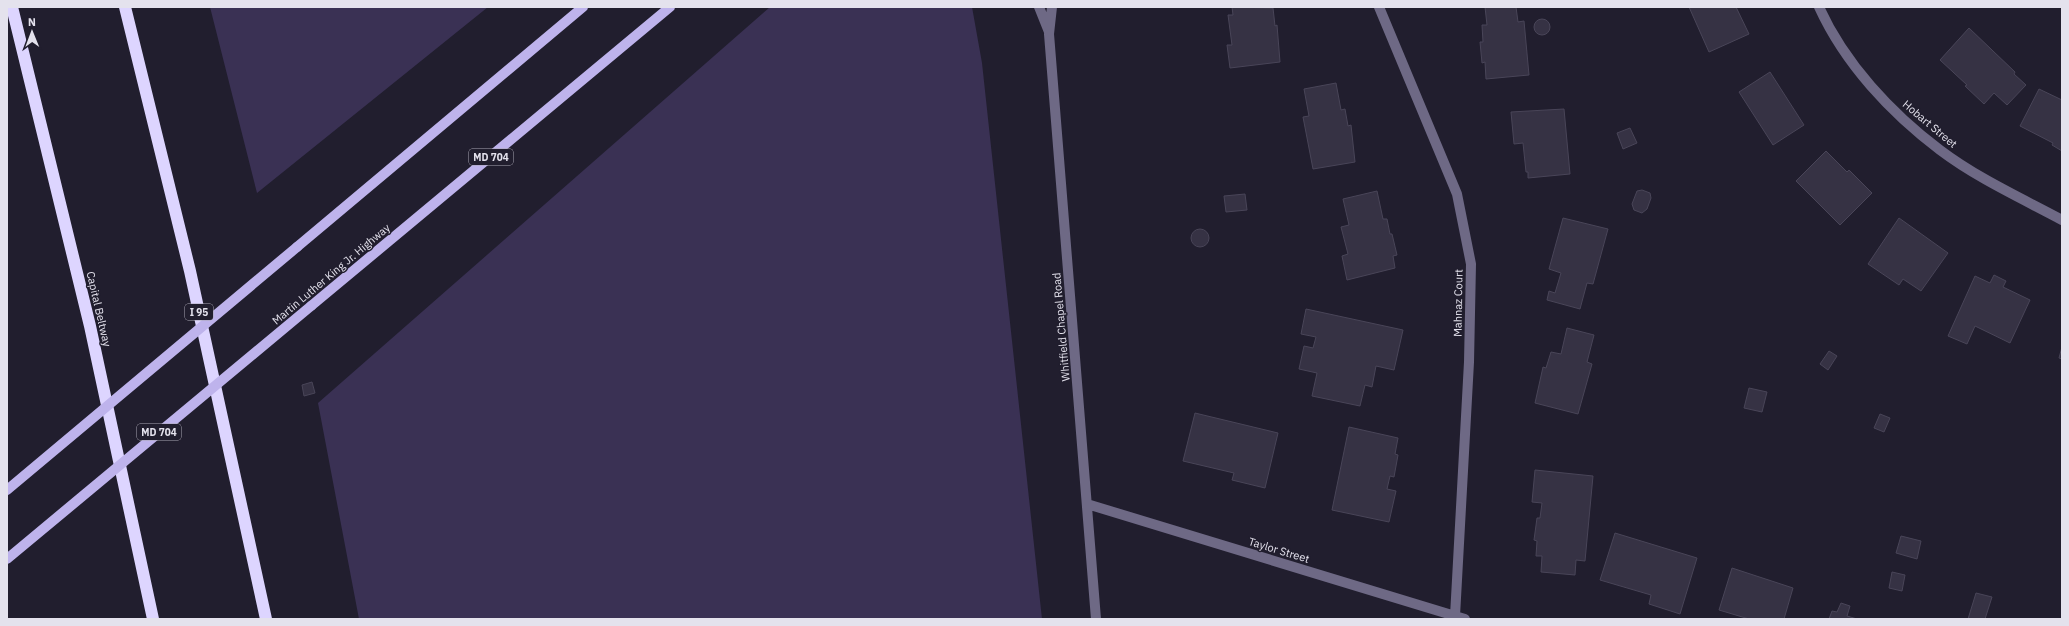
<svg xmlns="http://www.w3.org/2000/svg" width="2069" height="626" font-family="'IBM Plex Sans',sans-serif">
  <rect width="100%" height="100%" fill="#211e2e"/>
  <!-- green -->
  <path fill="#3a3154" d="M210,7h278l-231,186z
    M770,7h202l10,56 60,556h-683l-41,-216z"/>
  <!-- building -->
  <path fill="#363244" stroke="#494558" d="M1232,7l41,1 2,18 2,-1 3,37 -50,6 -3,-23h5l-4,-30h5z
    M1485,7h31l2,15 6,-1 5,54 -43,4 -1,-17 -3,1 -2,-21h3l-1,-17h5z
    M1689,7h47l13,27 -40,18z
    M1534 27a8 8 0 1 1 16 0a8 8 0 1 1-16 0Z
    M1969,28l46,44 -1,2 12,11 -19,20 -13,-12 -10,11 -19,-18 2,-1 -27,-25z
    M1770,72l34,53 -31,20 -34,-53z
    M1336,83l5,27 4,-1 3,17 3,-1 4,37 -42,7 -10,-52 6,-1 -5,-27z
    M2039,89l23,11v51l-10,-6 1,-2 -33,-17z
    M1564,109l6,65 -42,4v-6h-2l-3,-29 -9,1 -3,-32z
    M1630,128l7,15 -14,6 -6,-16z
    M1826,151l21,21 2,-2 23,23 -32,32 -44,-44z
    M1642,190l8,3 1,5 -4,11 -5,4 -8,-3 -2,-6 5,-13z
    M1377,191l6,28h4l3,15h2l5,21 -4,1 2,12 -48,12 -5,-24 6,-2 -7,-27 8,-2 -6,-26z
    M1245,194l2,16 -21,2 -2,-16z
    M1563,218l45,11 -15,55 -6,-1 -7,26 -33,-9 2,-9 6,2 6,-20 -12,-4z
    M1899,218l49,35 -27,38 -18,-12 -4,6 -31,-21z
    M1191 238a9 9 0 1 1 18 0a9 9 0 1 1-18 0Z
    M1994,275l12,6 -3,6 27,13 -20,43 -35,-17 -8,18 -19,-8 27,-60 15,7z
    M1306,309l97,21 -9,40 -18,-4 -4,21 -7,-2 -5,21 -48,-10 5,-23 -18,-4 5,-23 9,2 3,-11 -15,-3z
    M1567,328l27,7 -7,27 5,2 -14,50 -43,-11 8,-36 3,1 5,-16 10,2z
    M2062,347v12l-3,-1z
    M1829,351l8,5 -9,14 -8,-6z
    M312,382l3,11 -11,3 -2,-11z
    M1749,388l18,4 -5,20 -18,-4z
    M1195,413l83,20 -13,55 -33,-8 2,-7 -51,-12z
    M1880,414l10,4 -6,14 -10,-4z
    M1349,427l49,11 -3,16 3,1 -4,22 -4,-1 -3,13 9,2 -7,31 -57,-12z
    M1535,470l58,6 -8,85 -9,-1 -1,15 -34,-3 1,-16h-6l1,-15 -3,-1 3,-22h3l2,-15 -10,-1z
    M1615,533l82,25 -17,56 -31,-10 2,-9 -51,-15z
    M1901,536l20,5 -4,18 -21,-6z
    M1732,568l61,20 -9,31h-35l-30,-9z
    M1892,572l13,3 -3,16 -13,-3z
    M1976,593l16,4 -7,22h-17z
    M1841,603l9,3 -3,10 10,3h-28l3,-8 5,1z"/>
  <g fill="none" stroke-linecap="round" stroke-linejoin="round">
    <!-- minor -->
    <path stroke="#6e6985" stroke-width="10" d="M1039,7l10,25
      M1052,7l-3,27 47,585
      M1379,7l78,187 14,70 -2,98 -14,254
      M1819,7c26,57 72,106 121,143 37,28 81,48 122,70
      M1087,504l378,115"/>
    <!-- major -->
    <path stroke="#beb3ec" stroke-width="10" d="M297,247l286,-240
      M311,306l359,-299"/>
    <!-- highway -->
    <path stroke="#ddd5ff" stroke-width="12" d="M12,7l78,319 63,293
      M125,7l65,264 76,348"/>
    <!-- major-bridge -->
    <path stroke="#beb3ec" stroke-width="10" d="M7,490l290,-243
      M7,559l304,-253"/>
  </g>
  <g text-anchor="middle" stroke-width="3" stroke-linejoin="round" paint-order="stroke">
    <!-- shield labels -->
    <g fill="#211e2e" stroke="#aaa7b4" stroke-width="1">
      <rect x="469" y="149" width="44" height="16" rx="3"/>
      <rect x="185" y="304" width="28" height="16" rx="3"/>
      <rect x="137" y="424" width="44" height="16" rx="3"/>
    </g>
    <g font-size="10" font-weight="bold" fill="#e4e2ed">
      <text x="491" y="161">MD 704</text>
      <text x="199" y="316">I 95</text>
      <text x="159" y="436">MD 704</text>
    </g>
    <!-- street labels -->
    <g font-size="11" fill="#e4e2ed" stroke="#211e2e">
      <text transform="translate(1930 124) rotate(40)" y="4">Hobart Street</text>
      <text transform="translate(331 274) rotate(-40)" y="4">Martin Luther King Jr. Highway</text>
      <text transform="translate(1458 303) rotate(-89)" y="4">Mahnaz Court</text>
      <text transform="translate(99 309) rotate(77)" y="4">Capital Beltway</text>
      <text transform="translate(1061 327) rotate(-95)" y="4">Whitfield Chapel Road</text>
      <text transform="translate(1279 550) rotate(17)" y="4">Taylor Street</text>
    </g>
  </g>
  <!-- border -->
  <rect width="2069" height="626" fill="none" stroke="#e4e2ed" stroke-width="16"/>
  <!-- north arrow -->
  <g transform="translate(32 32) rotate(359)" stroke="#211e2e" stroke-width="3" paint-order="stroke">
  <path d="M0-3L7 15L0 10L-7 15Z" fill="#e4e2ed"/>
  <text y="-6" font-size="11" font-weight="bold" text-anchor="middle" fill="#e4e2ed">N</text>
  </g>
</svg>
